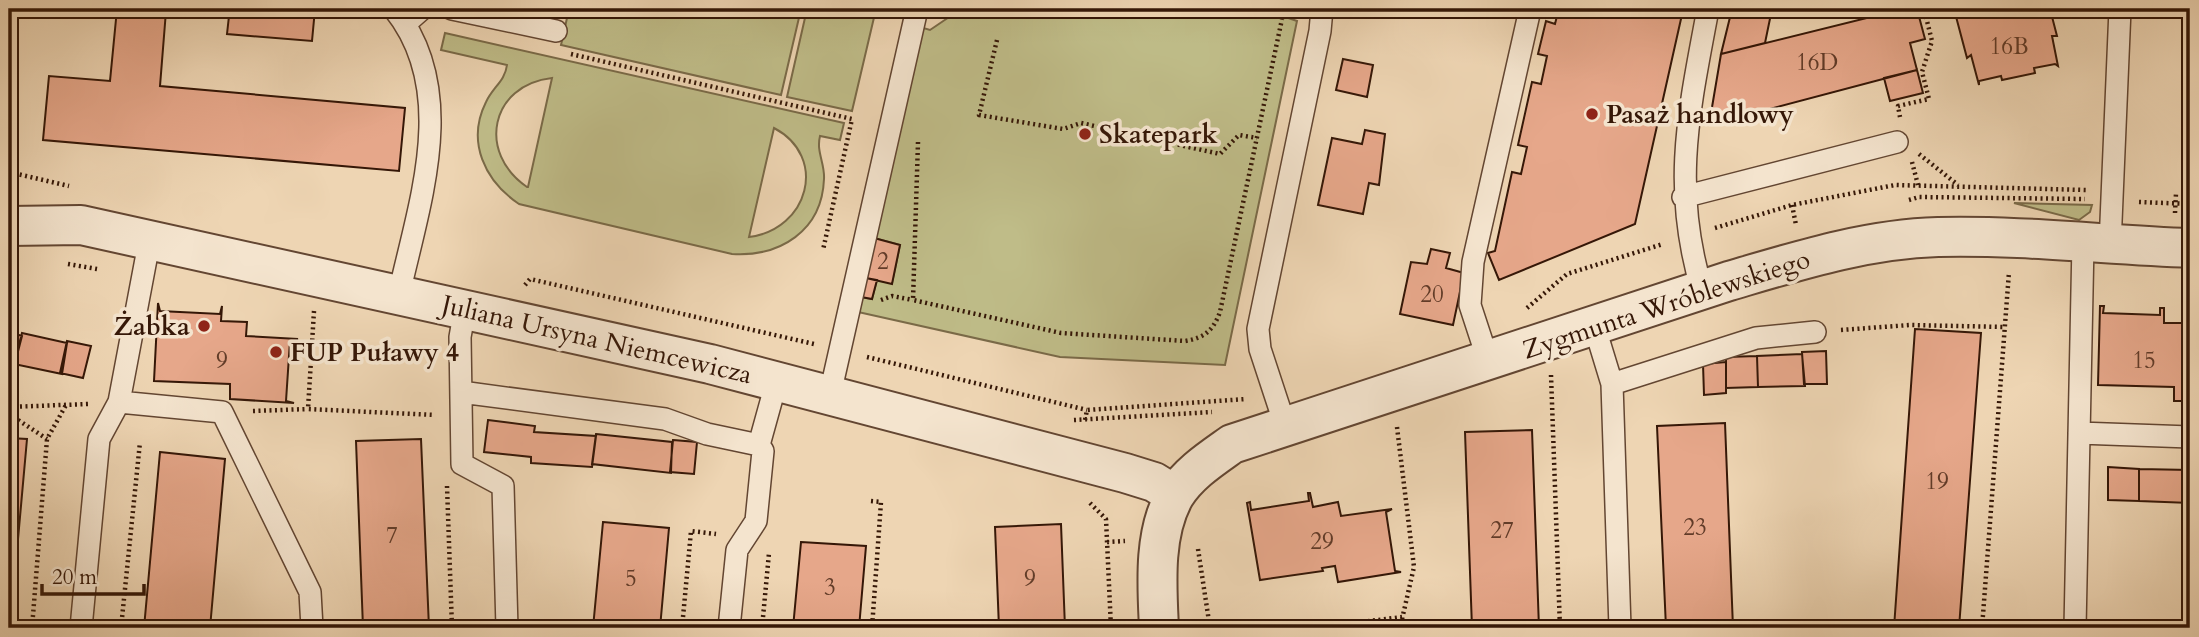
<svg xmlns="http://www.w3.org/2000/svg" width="2199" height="637" font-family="Cardo,serif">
  <rect width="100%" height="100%" fill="#eed5b3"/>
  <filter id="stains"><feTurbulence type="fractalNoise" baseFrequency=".00286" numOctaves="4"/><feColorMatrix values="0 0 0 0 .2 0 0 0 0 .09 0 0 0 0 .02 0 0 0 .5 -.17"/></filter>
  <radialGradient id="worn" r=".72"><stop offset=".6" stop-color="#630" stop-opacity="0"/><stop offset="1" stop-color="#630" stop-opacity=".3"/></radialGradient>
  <!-- green -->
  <path fill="#bfbc88" stroke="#7a6a48" stroke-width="2" fill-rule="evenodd" d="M569,9h232l-20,86 -220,-50z
    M807,9h69l-24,102 -65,-14z
    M961,9h301l35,12 -72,344 -165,-8 -202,-45 3,-15 11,2 5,-19 15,3 8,-38 -26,-7 46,-211 10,3z
    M445,33l399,90 -4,17 -20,-4c-4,16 5,27 4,43 -2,52 -44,78 -92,75l-213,-50c-34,-23 -53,-62 -33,-102 7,-15 19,-21 21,-37l-66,-15zM552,78l-24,109h-1c-50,-34 -37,-102 25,-109zM774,128c55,29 34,102 -25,109z
    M2014,203l78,2 -2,7 -11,8z"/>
  <!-- building -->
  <path fill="#e6a78a" stroke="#351707" stroke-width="2" d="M117,9h198l-3,32 -85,-7 2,-18 -63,-5 -6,75 245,22 -6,63 -356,-31 6,-64 61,5z
    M1545,9h147l-9,1 -48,214 -136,56 -11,-27 7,-2 17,-79 9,2 6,-27 -9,-2 14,-63 9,2 6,-28 -9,-2 8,-33 9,3 3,-12z
    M1732,9h40l-7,34 -44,11z
    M1903,9h14l8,30 -15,4 7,27 -208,55 12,-71z
    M1954,9h96l7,27h-5l6,30 -3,-2 -21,4 1,5 -33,7 -1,-4 -22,5v4l-8,-30 -4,3z
    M1343,59l30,6 -6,32 -31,-7z
    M1917,70l6,23 -33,8 -6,-23z
    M1365,130l20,4 -6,51 -10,-2 -6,31 -45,-9 14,-67 30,6z
    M874,238l26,7 -8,39 -26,-6z
    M1431,249l19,4 -4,15 18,5 -11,52 -53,-11 11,-52 16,2z
    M866,278l11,2 -5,19 -11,-2z
    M158,303l2,8 60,3 2,-8 -1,15 26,1 -1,14 52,3 -8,2 -4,60 8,2 -64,-4v-15l-76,-3z
    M2100,306h4l-1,7 57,2v-7h4v15h25l1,78h-16v-14l-76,-2z
    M1915,329l66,4 -22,295h-65z
    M9,332l13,4 -8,31 -5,-1z
    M22,333l45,10 -5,31 -48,-10z
    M67,341l24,5 -8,32 -23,-5z
    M1826,351l1,33h-23l-2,-32z
    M1802,354l3,32 -47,1 -1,-31z
    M1757,356l1,31 -32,1v-31z
    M1726,362v31l-22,2 -1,-31z
    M488,420l47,6 -1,6 62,4 -4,31 -61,-4v-6l-47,-5z
    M1725,423l8,205h-67l-9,-202z
    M1532,430l7,198h-67l-7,-196z
    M596,434l76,8 -1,31 -79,-9z
    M9,438l18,1 -17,189h-1z
    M421,439l8,189h-66l-7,-187z
    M673,440l24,2 -3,32 -24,-2z
    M160,452l65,7 -15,169h-66z
    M2108,467l31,2v32l-31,-1z
    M2139,469l51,1v33l-51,-2z
    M1308,493h2l3,14 25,-5 3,14 51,-7 -6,3 9,59 6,1 -63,10 -3,-16 -13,2 1,3 -63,9 -13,-77 3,-1 1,8 58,-9z
    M603,522l66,6 -9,100h-67z
    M1061,524l4,104h-66l-4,-101z
    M801,542l65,4 -7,82h-66z"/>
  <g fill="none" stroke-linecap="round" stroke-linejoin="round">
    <defs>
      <path id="service" d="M394,9c66,82 25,194 5,285
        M452,9l104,22
        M406,23l16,-14
        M1683,197l214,-55
        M2110,245l10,-236
        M1702,290c-31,-103 -13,-179 6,-281
        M465,309l-5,28 2,127 41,22 4,142
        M1594,325l18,59 8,244
        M1488,360l-18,-55 3,-43 56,-248
        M1612,384l144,-46 59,-6
        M461,392l204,27 42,15 52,11
        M830,394l87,-385
        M119,402l103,10 88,180 2,36
        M1285,425l-25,-76 -2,-20 62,-298 2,-22
        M2079,433l111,4
        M81,628l18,-189 20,-37 31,-164
        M729,628l8,-78 19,-29 7,-70 -4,-6 18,-65
        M2075,628l8,-385"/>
      <path id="tertiary" d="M9,226l72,-1 629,139 415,109 29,9 21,13
        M1159,628c-2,-42 -6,-95 16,-133 14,-22 36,-36 57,-51l497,-163c68,-20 137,-42 209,-44 84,-2 169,8 252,11"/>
    </defs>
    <!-- service casing -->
    <use href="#service" stroke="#634632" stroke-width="24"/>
    <!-- tertiary casing -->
    <use href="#tertiary" stroke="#634632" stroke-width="42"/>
    <!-- path -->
    <path stroke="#351707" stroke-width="4.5" stroke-dasharray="2 3.5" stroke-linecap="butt" d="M997,40l-18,75 84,14 18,-6 139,31 19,-19 18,3
      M571,54l281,65 -29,131
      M1900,117l-2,-11 31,-7 -7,-27 10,-31 -8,-32
      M918,142l-5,158 148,33 124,8c19,-3 28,-10 35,-29l62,-293
      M1919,154l39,31
      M1912,162l6,23
      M9,172l60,14
      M1909,200l10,-3 166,2
      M2139,202l51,2
      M1792,205l4,20
      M2175,213l1,-20
      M1715,228l77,-23 103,-20 191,5
      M68,264l29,5
      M525,285l5,-6 284,65
      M881,300l11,-4 21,4
      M1527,308l40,-34 96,-30
      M314,311l-6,98 127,6
      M1841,330l69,-5 95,2
      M867,357l220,53
      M1551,375l9,253
      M9,407l79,-3
      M253,411l55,-2
      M9,414l38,25
      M1074,420l138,-8
      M1085,420l2,-10 159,-11
      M1397,427l17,140 -14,61
      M447,486l5,142
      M871,501l10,1 -9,126
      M1090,503l16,16 5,109
      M1107,542l18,-1
      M1198,549l12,79
      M32,628l15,-189 19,-34
      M121,628l19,-186
      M682,628l9,-97 25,3
      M762,628l7,-75
      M1313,628l89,-11
      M1982,628l27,-356"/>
    <!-- service -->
    <use href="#service" stroke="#f4e4ce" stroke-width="21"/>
    <!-- tertiary -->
    <use href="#tertiary" stroke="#f4e4ce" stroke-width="38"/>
  </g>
  <!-- markers -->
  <g fill="#8f2418" stroke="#f4e4ce" stroke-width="2.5">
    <circle cx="1592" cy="114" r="7"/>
    <circle cx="1085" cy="134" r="7"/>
    <circle cx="204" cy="326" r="7"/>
    <circle cx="276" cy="352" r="7"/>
  </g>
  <g text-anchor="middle" stroke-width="7" stroke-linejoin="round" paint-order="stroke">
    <!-- number labels -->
    <g font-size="23" fill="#613b28">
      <text x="2009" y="54">16B</text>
      <text x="1817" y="70">16D</text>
      <text x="883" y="269">2</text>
      <text x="1432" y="302">20</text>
      <text x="222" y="368">9</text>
      <text x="2144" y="368">15</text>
      <text x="1937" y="489">19</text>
      <text x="1695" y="535">23</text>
      <text x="1502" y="538">27</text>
      <text x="392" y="543">7</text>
      <text x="1322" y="549">29</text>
      <text x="631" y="586">5</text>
      <text x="1030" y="586">9</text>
      <text x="830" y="595">3</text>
    </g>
    <!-- poi labels -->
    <g font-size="26" font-weight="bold" fill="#351707" stroke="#f4e4ce" text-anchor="start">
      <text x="1606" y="123">Pasaż handlowy</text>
      <text x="1099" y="143">Skatepark</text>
      <text x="190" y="335" text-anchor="end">Żabka</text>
      <text x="290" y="361">FUP Puławy 4</text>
    </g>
    <!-- street labels -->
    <g font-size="26" fill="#351707" stroke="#f4e4ce">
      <text transform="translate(1666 304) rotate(-18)" y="9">Zygmunta Wróblewskiego</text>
      <text transform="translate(597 339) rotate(13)" y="9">Juliana Ursyna Niemcewicza</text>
    </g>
  </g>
  <!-- margin -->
  <rect width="2199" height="637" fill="none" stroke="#eed5b3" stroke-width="35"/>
  <rect x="10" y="10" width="2178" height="616" fill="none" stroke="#351707" stroke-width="3.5"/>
  <rect x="18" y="18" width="2164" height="602" fill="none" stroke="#351707" stroke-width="2"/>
  <!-- scale -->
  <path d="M42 584v10h102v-10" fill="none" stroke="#351707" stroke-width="3.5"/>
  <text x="52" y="584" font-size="21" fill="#351707" stroke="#f4e4ce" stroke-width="5" paint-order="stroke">20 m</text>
  <rect width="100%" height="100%" filter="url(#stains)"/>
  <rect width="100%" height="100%" fill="url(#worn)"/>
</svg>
